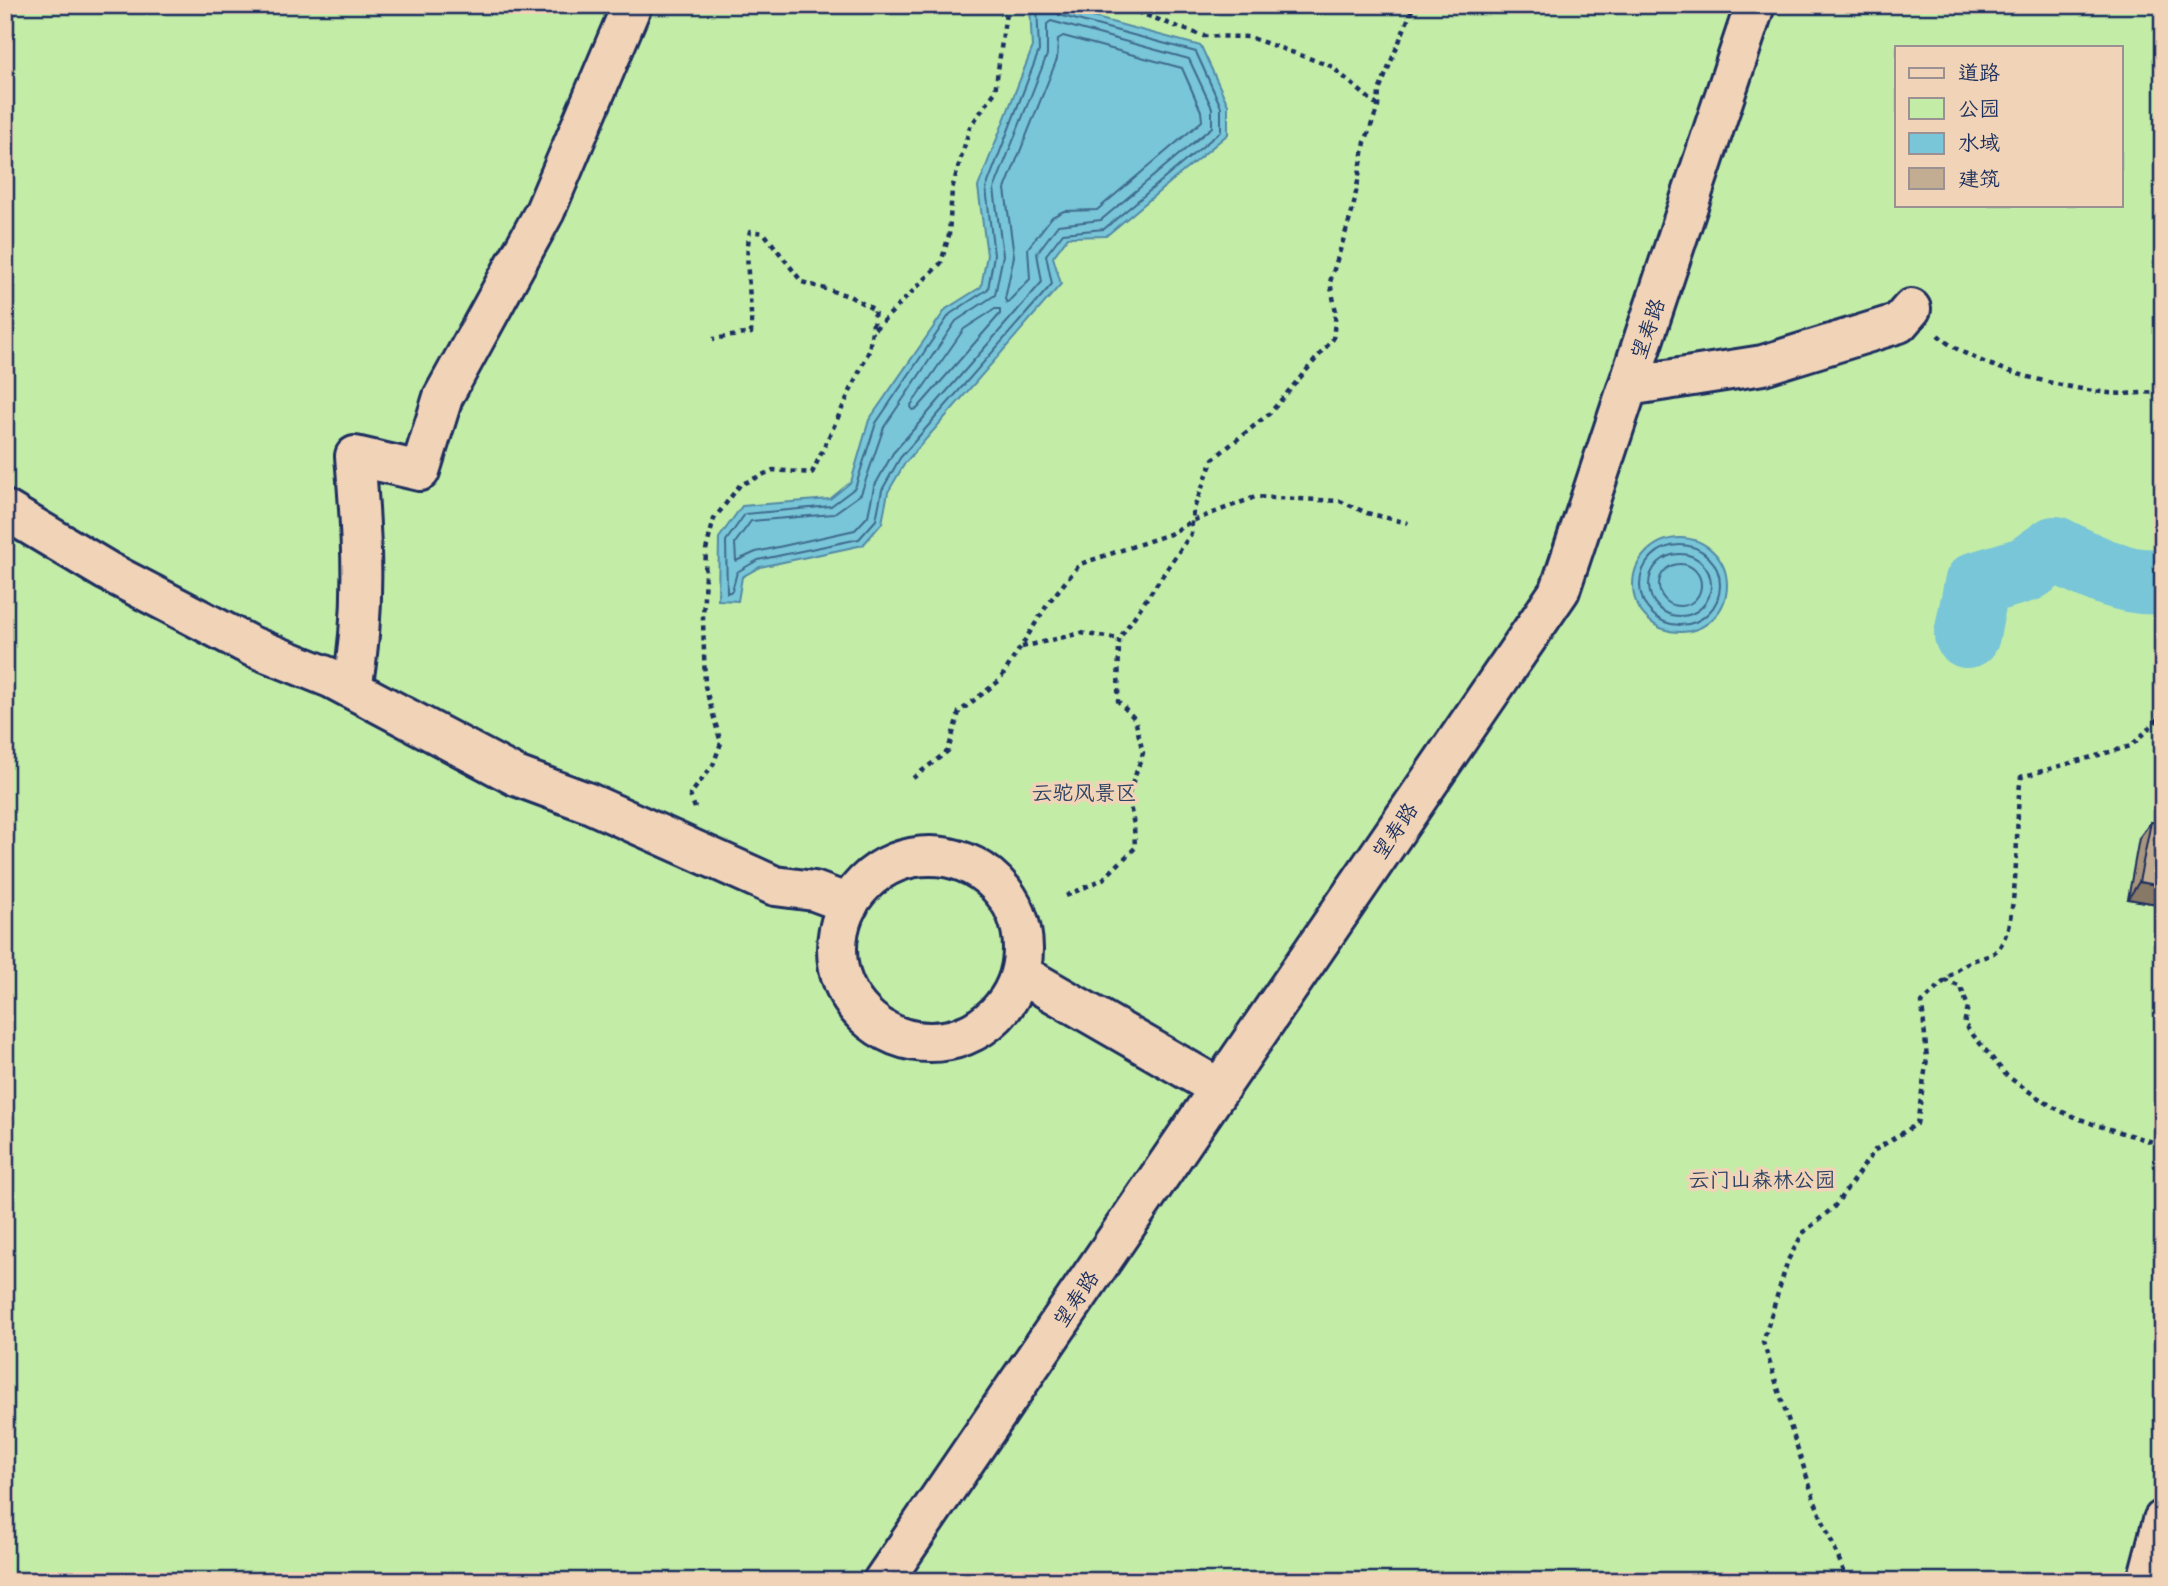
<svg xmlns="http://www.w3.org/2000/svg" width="2168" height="1586" font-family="'Comic Neue','LXGW WenKai TC',sans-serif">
  <rect width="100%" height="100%" fill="#f1d3b7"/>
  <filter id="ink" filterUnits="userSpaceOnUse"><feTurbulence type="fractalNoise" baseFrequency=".0143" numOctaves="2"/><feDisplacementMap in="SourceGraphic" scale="14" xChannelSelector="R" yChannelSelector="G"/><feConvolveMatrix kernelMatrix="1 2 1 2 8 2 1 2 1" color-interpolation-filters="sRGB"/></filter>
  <g filter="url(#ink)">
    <!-- green -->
    <path fill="#c3eca7" stroke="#6f8e82" stroke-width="2" fill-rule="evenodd" d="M5,5h2158v1576h-2158zM1897,47h224v158h-224z"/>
    <!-- water -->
    <path fill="#78c6d7" stroke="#538aa7" stroke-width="2" d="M1030,5h18l153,41 27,59v29l-122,102 -38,1 -15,20 8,27 -156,179 -17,29 -6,31 -19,22 -103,22 -18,10 -4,24 -20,-1 1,-62 23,-32 88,-7 21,-17 18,-62 77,-111 35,-22 6,-32 -9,-68 54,-138z
      M1633 585a47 47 0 1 1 94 0a47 47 0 1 1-94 0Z"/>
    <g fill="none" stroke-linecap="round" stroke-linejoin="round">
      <!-- shore -->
      <path stroke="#406b8e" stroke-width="2" d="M1037,5l2,46 -53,137 8,67 -6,34 -38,25 -74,109 -21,65 -24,18 -86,8 -19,27 1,52 5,-2 5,-19 21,-12 101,-21 17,-19 6,-30 18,-32 152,-174 -6,-29 17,-22 41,-4 117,-98v-24l-25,-55 -137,-37 -6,-10
        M1051,21l138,38 23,49v19l-111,93 -43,5 -21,28 5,29 -149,171 -19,34 -6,29 -13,14 -99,22 -20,9 -1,-18 16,-22 82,-7 28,-20 23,-67 72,-106 39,-26 8,-40 -9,-66 53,-134v-31z
        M1063,36l119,32 19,43 1,10 -105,89 -33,1 -12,6 -24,31 2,31 -23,24 -2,-4 9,-43 -9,-67 52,-130 1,-20z
        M995,309h5v5l-83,95 -5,1 -1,-5 53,-76z
        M1640 585a40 40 0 1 1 80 0a40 40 0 1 1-80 0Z
        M1649 585a31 31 0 1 1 62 0a31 31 0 1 1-62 0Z
        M1659 585a21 21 0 1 1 42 0a21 21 0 1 1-42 0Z"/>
      <!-- river -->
      <path stroke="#78c6d7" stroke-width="66" d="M1967,635l10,-51 50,-15 28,-20c34,17 69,36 108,32"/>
      <defs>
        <path id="minor" d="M1628,386l135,-21 136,-42 12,-14
          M5,510l102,61 144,75 80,32 185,98 73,27 186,83 39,5 35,13
          M352,689c14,-78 10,-154 3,-233l65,15 23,-74 102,-186 87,-206
          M837 949a93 93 0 1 1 186 0a93 93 0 1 1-186 0Z
          M1021,974l198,114
          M883,1581l677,-991 195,-585
          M2147,1581l16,-61"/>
      </defs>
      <!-- minor casing -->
      <use href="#minor" stroke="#1b2f5e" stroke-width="44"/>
      <!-- path -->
      <path stroke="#1b2f5e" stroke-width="4.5" stroke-dasharray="5 5" stroke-linecap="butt" d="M1118,5l85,31 46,1 82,29 47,40
        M5,34l9,1
        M875,329l66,-66 8,-28 3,-46 18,-62 25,-35 12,-87
        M1938,335c33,32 125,53 171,58 17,2 36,-1 54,-1
        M1022,647l59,-14 38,6
        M913,778l35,-27 11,-39 40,-31 50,-79 31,-38 90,-30 22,-13 63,-24 85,4 27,12 41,10
        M695,808l-5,-13 23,-30 8,-22 -16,-57 -2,-67 3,-69 8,-31 26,-34 33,-15 39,3 57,-122 6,-41 -26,-14 -47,-14 -38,-49 -14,-2c-7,34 3,68 1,102l-38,6
        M1066,896l37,-17 32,-31 -1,-23 -6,-29 15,-43 -8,-34 -17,-18 1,-62 72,-105 2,-23 20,-52 57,-46 63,-74 3,-27 -6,-30 23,-73 12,-67 13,-35 1,-16 35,-86
        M1944,980l17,7 7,20 -4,17 43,52 30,21 23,14 33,13 70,21
        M1848,1581l-33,-79 -52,-160 25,-82 15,-27 31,-26 41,-57 42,-26 10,-65 -5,-56c14,-14 27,-28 44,-39 9,-6 23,-6 30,-13 26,-23 18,-136 25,-174l110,-31 32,-32"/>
      <!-- minor -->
      <use href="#minor" stroke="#f1d3b7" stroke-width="38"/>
    </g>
    <!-- wall -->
    <path fill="#a8957e" stroke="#1b2f5e" stroke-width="2" d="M2151,822l12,2v81l-35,-6 11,-61z"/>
    <!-- shaded-wall -->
    <path fill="#887966" stroke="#1b2f5e" stroke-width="2" d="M2139,882l24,4v19l-35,-6z"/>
    <!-- building -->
    <path fill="#c3ad92" stroke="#1b2f5e" stroke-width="2" d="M2151,822l12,2v62l-24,-4z"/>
  </g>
  <g text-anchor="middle" stroke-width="7" stroke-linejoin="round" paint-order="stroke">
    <!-- street labels -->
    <g font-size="21" fill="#1b2f5e" stroke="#f1d3b7">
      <text transform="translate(1648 329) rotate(-71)" y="7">望寿路</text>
      <text transform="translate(1395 831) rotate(-56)" y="7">望寿路</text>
      <text transform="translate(1076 1299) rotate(-56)" y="7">望寿路</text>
    </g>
    <!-- park labels -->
    <g font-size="21" fill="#2c4265" stroke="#f1d3b7">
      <text x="1084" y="800">云驼风景区</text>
      <text x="1762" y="1187">云门山森林公园</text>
    </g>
  </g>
  <!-- margin -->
  <rect width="2168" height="1586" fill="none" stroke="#f1d3b7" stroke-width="28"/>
  <rect x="14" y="14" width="2140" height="1558" fill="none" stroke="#1b2f5e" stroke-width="2.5" filter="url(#ink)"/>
  <!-- legend -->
  <rect x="1895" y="46" width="228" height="161" fill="#f1d3b7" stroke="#9b9193" stroke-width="2"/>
  <rect x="1909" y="68" width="35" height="10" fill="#f1d3b7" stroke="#9b9193" stroke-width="2"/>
  <text x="1958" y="80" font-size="21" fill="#1b2f5e">道路</text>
  <rect x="1909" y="98" width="35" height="21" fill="#c3eca7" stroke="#9b9193" stroke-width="2"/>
  <text x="1958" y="116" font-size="21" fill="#1b2f5e">公园</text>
  <rect x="1909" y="133" width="35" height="21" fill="#78c6d7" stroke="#9b9193" stroke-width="2"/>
  <text x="1958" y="150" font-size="21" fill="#1b2f5e">水域</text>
  <rect x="1909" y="168" width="35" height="21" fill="#c3ad92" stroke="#9b9193" stroke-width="2"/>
  <text x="1958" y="186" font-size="21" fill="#1b2f5e">建筑</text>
</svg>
